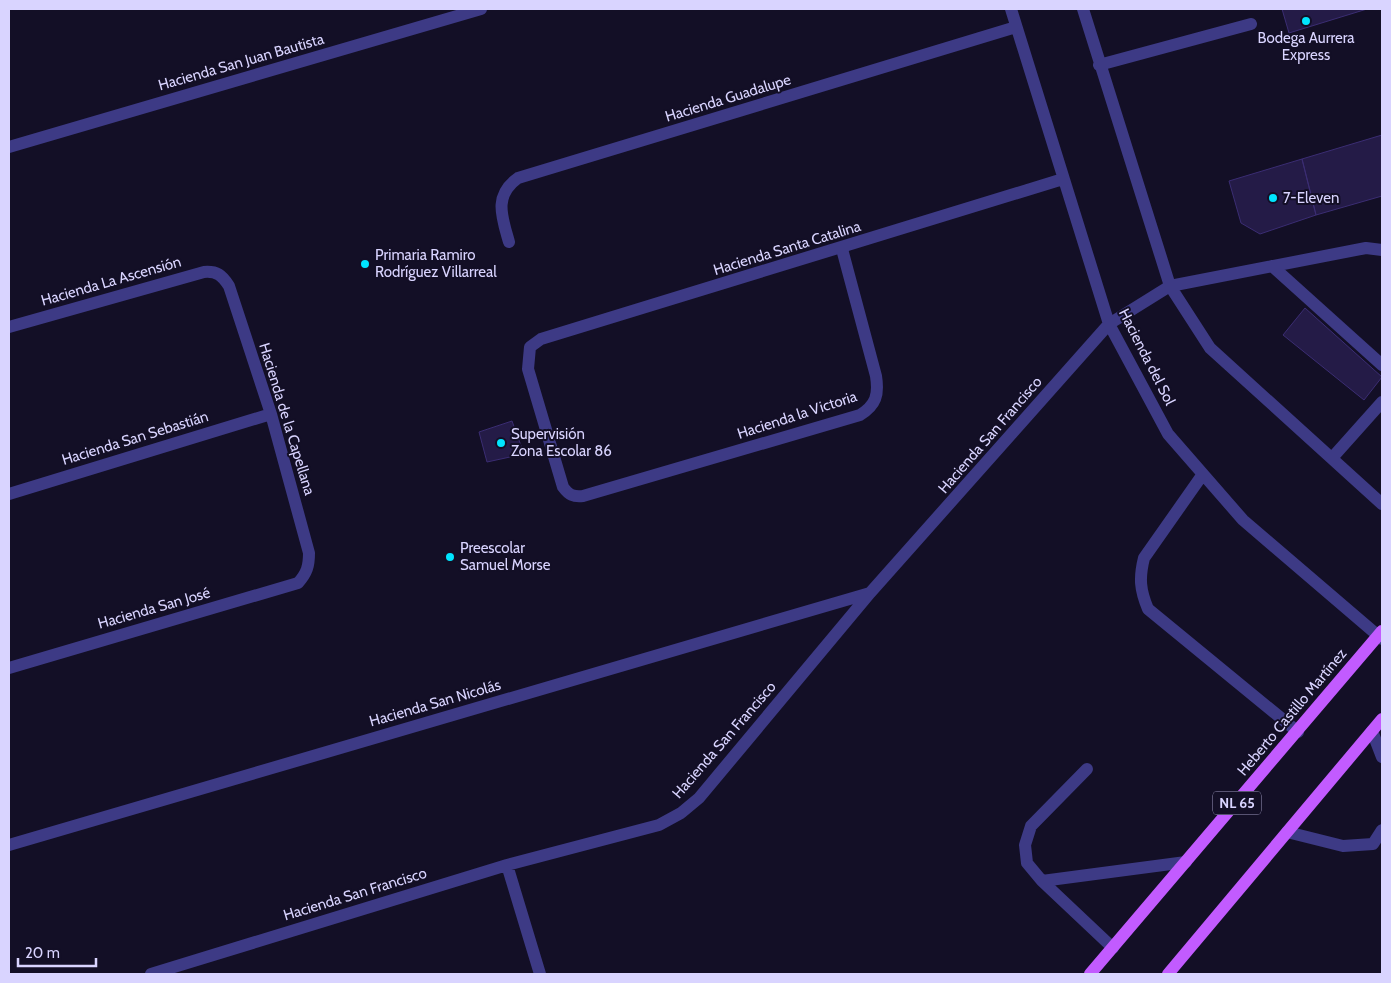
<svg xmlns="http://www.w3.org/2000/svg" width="1391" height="983" font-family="Cabin,sans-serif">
  <rect width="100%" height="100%" fill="#130f26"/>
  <!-- building -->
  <path fill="#241b47" stroke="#3b2d73" d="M1282,9h85l-78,24z
    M1382,135v61l-66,19 -14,-56z
    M1302,159l14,56 -56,19 -19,-11 -12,-42z
    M1305,308l77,69 -18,23 -81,-65z
    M512,421l12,33 -37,8 -8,-30z"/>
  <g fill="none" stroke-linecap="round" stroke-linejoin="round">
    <!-- minor -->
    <path stroke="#3d3a85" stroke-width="12" d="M1011,9l98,315 59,110 75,86 139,119
      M1083,9l87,277 40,62 172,156
      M1099,65l152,-41
      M9,147l472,-138
      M509,242c-7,-25 -16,-46 9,-64l498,-151
      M842,249l34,127c3,19 0,29 -16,39l-277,81c-10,1 -14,-1 -20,-9l-35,-118 2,-22 11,-8 522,-160
      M1272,266l110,99
      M9,327l195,-55c13,-1 18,3 25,14l42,128 38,139c0,13 -2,20 -11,30l-289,85
      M1332,458l50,-56
      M1203,474l-59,84c-5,20 -4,32 4,51l150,123
      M9,494l262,-80
      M1372,731l10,26
      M1087,769l-56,57 -6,19 2,18 15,18 71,67
      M1287,832l56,14 30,-2 9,-14
      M9,845l861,-252
      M507,865l33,109
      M1042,881l144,-19
      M151,974l356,-109 152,-40 22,-12 18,-15 171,-205 239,-269 61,-38 196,-38 16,2"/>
    <!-- major -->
    <path stroke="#c25bff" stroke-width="12" d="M1090,974l292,-343
      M1168,974l214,-255"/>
  </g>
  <!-- markers -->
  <g fill="#00e5ff" stroke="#130f26" stroke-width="2">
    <circle cx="1306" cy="21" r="5"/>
    <circle cx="1273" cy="198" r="5"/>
    <circle cx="365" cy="264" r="5"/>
    <circle cx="501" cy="443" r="5"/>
    <circle cx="450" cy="557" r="5"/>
  </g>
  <g text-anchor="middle" stroke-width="4" stroke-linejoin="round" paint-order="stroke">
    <!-- shield labels -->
    <rect fill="#130f26" stroke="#9e99be" stroke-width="1" x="1213" y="791.5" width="48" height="23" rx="4"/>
    <g font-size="14" font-weight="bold" fill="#d9d4ff">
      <text x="1237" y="808">NL 65</text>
    </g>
    <!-- poi labels -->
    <g font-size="15" fill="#d9d4ff" stroke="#130f26" text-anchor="start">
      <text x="1306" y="43" text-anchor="middle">Bodega Aurrera<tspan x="1306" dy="17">Express</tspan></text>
      <text x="1283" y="203">7-Eleven</text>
      <text x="375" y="260">Primaria Ramiro<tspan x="375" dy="17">Rodríguez Villarreal</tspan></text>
      <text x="511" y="439">Supervisión<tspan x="511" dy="17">Zona Escolar 86</tspan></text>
      <text x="460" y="553">Preescolar<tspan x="460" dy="17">Samuel Morse</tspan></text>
    </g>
    <!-- street labels -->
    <g font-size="15" fill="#d9d4ff" stroke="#130f26">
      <text transform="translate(241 62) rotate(-16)" y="5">Hacienda San Juan Bautista</text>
      <text transform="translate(728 98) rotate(-17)" y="5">Hacienda Guadalupe</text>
      <text transform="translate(787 248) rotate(-17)" y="5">Hacienda Santa Catalina</text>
      <text transform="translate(111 281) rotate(-16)" y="5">Hacienda La Ascensión</text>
      <text transform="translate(1147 357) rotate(63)" y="5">Hacienda del Sol</text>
      <text transform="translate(797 415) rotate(-18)" y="5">Hacienda la Victoria</text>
      <text transform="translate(287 419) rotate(73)" y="5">Hacienda de la Capellana</text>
      <text transform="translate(990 435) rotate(-49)" y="5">Hacienda San Francisco</text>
      <text transform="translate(135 438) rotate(-17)" y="5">Hacienda San Sebastián</text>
      <text transform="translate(154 608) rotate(-16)" y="5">Hacienda San José</text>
      <text transform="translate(435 703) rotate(-16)" y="5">Hacienda San Nicolás</text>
      <text transform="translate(1292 712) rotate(-50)" y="5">Heberto Castillo Martínez</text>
      <text transform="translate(724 740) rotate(-49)" y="5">Hacienda San Francisco</text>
      <text transform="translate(355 894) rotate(-17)" y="5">Hacienda San Francisco</text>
    </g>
  </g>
  <!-- border -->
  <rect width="1391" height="983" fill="none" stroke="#d9d4ff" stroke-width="20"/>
  <!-- scale -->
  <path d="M18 958v8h78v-8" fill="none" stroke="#d9d4ff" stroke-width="2.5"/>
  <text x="25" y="958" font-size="15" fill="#d9d4ff" stroke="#130f26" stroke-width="4" paint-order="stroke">20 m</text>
</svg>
